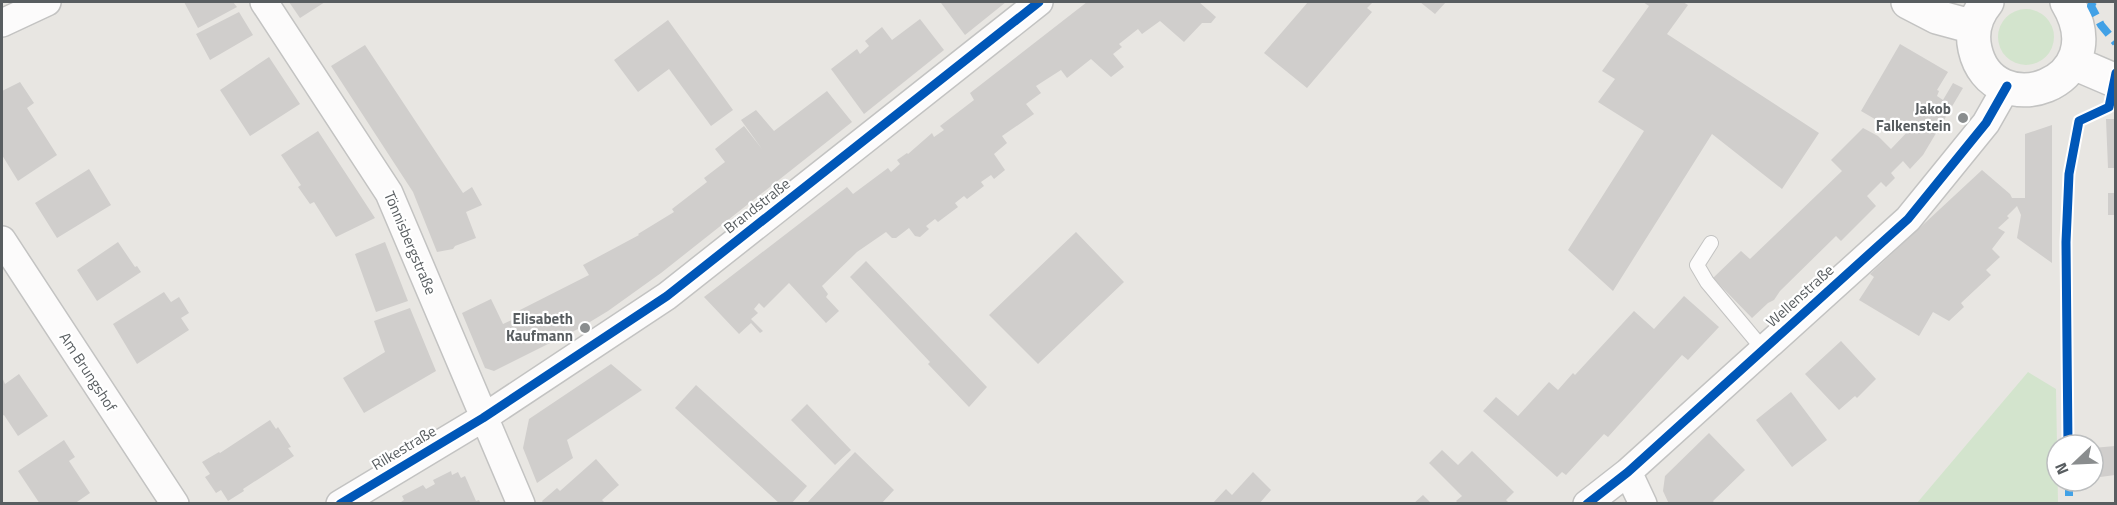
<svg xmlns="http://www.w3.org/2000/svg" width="2117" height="505" font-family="'Titillium Web',sans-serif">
  <rect width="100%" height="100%" fill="#e8e6e2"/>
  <!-- green -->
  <path fill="#d3e4cd" d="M1998 37a28 28 0 1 1 56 0a28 28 0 1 1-56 0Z
    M2028,372l28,17 2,114h-141z"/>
  <!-- building -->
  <path fill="#d0cecc" d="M184,2h49l4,5 -39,21z
    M289,2h36l-25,16z
    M943,2h63l-41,33 -24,-32z
    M1087,2h112l17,15 -5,6h-9l-18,19 -24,-21 -18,13 -4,-5 -19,15 3,3 -9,7 11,13 -13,10 -20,-18 -24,19 -6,-8 -25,16 5,7 -15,11 8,10 -32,22 5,7 -13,11 11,16 -11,9 -3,-4 -10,7 3,4 -17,13 -3,-3 -9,7 3,4 -20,15 -3,-3 -9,7 3,3 -9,8 -5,-1 -6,-8 -13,10h-4l-6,-6 -29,20 -35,34 6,8 -2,3 13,14 -13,12 -37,-40 -25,25 -5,-5 -5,6 4,4 -7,6 12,12 -3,2 -9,-10 -12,11 -35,-37 143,-110 6,7 35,-26 3,4 9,-8 -3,-4 10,-7 1,1 24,-21 2,4 10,-7 -4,-4 34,-26 -4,-7z
    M1308,2h65l-6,6 5,4 -65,76 -43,-35z
    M1420,2h26l-11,12z
    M1643,2h40l5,3 -21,29 152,99 -37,56 -70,-55 -99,157 -45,-41 76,-119 -46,-29 17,-23 -13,-8 47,-65z
    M239,12l14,23 -43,25 -14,-26z
    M920,19l24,31 -80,64 -33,-45 26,-20 3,5 9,-8 -4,-5 17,-14 10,13z
    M668,20l65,90 -22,16 -42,-57 -31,23 -24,-32z
    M1900,44l48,28 -11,18 2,1 -2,5 6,4 10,-17 10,5 -40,67 -13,14 -7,-8 -12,12 4,5 -9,9 -5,-5 -14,14 9,10 -35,35 -5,-5 -56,55 -6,9 -6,3 -16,15 -39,-40 28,-27 9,8 92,-88 -11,-11 32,-32 15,8 13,13 20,-21 -6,-3 -6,8 -38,-22z
    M365,45l98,148 9,-6 10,18 -16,7 10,26 -21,8 -2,3 -16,3 -24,-60 -82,-126z
    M269,57l31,47 -50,32 -30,-46z
    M20,82l14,21 -7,5 30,47 -39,26 -16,-26v-64z
    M827,91l25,31 -191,151 -53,38 -28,17 -86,43 -9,-3 -23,-55 29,-14 12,25 17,-8 -2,-5 71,-36 -6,-10 56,-30 -1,-1 36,-22 -2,-3 35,-27 -3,-4 21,-16 -10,-13 29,-23 18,23 -21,-29 15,-10 18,21z
    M2106,119h9v49h-7z
    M2052,125v138l-35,-25 4,-23 -4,-9 -10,10 2,2 -11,10 7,4 -13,17 8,8 -14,13 5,5 -30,28 3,4 -15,14 -16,-9 -14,24 -60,-36 15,-23 -4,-3 112,-104 28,24 2,4h13v-64z
    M318,131l57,87 -39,19 -22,-35 -4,2 -12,-17 3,-2 -20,-30z
    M89,169l22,36 -54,33 -22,-35z
    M2108,193h7v22h-7z
    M1076,232l48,50 -86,82 -49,-49z
    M118,242l17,25 2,-1 4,6 -44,29 -20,-31z
    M385,242l23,59 -32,11 -21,-58z
    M866,261l121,126 -18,20 -41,-43 2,-2 -80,-85z
    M164,292l7,10 8,-5 10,16 -8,5 8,12 -52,34 -24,-40z
    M1684,296l35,31 -31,33 -6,-5 -74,82 -4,-3 -38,41 -4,-3 -5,5 -74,-66 13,-14 22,19 31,-34 9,8 15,-17 2,2 59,-64 20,18z
    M410,308l26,63 -72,42 -21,-35 42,-26 -11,-31z
    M1841,341l35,38 -19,19 -2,-2 -16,14 -34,-36z
    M611,364l31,26 -75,50 6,18 -36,25 -14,-35 6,-29z
    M19,374l29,42 -30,20 -14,-21 -2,1v-39l3,7z
    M696,385l111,101 -16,18h-11l-105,-96z
    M1791,392l36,48 -35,27 -36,-47z
    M807,404l44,46 -16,15 -44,-45z
    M270,420l6,9 2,-2 13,20 -3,1 6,8 -51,33 1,2 -16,10 -7,-11 -5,3 -11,-16 5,-3 -8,-12 17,-10 1,1z
    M1709,433l36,37 -32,31 2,3h-46l-6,-13 2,-15z
    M64,440l11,17 -6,4 21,32 -16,11h-34l-22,-33z
    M2115,446v29l-22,3v-30z
    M1442,450l16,15 14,-14 42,41 -8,8 4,4h-51l-3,-3 6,-5 -33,-33z
    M855,452l39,38 -13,14h-75z
    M596,459l23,26 -17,15 4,4h-62l-2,-3 15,-13 3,3z
    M451,471l1,4 6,-3 3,6 4,-2 11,25 3,-1 2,4h-83l6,-4 -2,-4 21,-11 3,4 9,-5 -2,-4z
    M1253,472l18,18 -12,14h-47l14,-15 6,6z
    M1423,495l9,9h-19z"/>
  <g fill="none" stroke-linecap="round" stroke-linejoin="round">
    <defs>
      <path id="service" d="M1711,243l-14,22 10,17 56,67"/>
      <path id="minor" d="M264,2l125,191 132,311
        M2,23l45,-21
        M2,240l173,264
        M1628,472l15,32
        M340,504l143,-86 184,-122 372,-294
        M1587,504l41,-32 280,-253 78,-96 21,-37"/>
      <path id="tertiary" d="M1908,2l29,15 37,10
        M1987,2c-11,13 -16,29 -12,47 17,77 142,36 92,-47
        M2074,63l42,18"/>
    </defs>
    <!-- service casing -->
    <use href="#service" stroke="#c3c3c2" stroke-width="16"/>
    <!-- minor casing -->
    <use href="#minor" stroke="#c3c3c2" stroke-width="30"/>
    <!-- tertiary casing -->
    <use href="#tertiary" stroke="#c3c3c2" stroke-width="36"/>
    <!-- service -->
    <use href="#service" stroke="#fcfbfb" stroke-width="14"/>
    <!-- minor -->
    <use href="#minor" stroke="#fcfbfb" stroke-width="27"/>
    <!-- tertiary -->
    <use href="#tertiary" stroke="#fcfbfb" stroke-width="33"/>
    <!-- quiet -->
    <path stroke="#42a1e6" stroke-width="8" stroke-dasharray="15 8" stroke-linecap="butt" d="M2093,2l-2,4 10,19 15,18
      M2069,481v23"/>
    <defs>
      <path id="cycleway" d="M2068,445l-2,-203 3,-68 10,-53 30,-14 7,-34
        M340,504l143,-86 184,-122 372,-294
        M1587,504l41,-32 280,-253 78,-96 21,-37"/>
    </defs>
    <!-- cycleway casing -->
    <use href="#cycleway" stroke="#fff" stroke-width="13"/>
    <!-- cycleway -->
    <use href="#cycleway" stroke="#0057b8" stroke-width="9"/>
  </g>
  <!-- markers -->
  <g fill="#8a8d8e" stroke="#fff" stroke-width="2">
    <circle cx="1963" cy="118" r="6"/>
    <circle cx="585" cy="328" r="6"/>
  </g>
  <g text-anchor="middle" stroke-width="4.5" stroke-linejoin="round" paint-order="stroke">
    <!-- poi labels -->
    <g font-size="15" font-weight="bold" fill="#585d60" stroke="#fff" text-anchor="end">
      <text x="1951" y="114">Jakob<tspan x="1951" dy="17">Falkenstein</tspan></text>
      <text x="573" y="324">Elisabeth<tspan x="573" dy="17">Kaufmann</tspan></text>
    </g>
    <!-- street labels -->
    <g font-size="15" fill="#585d60" stroke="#fff">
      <text transform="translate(757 206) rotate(-38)" y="5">Brandstraße</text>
      <text transform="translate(410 243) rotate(67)" y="5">Tönnisbergstraße</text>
      <text transform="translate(1800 296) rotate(-42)" y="5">Wellenstraße</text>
      <text transform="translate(88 372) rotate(57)" y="5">Am Brungshof</text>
      <text transform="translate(404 448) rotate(-31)" y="5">Rilkestraße</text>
    </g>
  </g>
  <!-- border -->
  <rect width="2117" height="505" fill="none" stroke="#585d60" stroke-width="6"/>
  <!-- north arrow -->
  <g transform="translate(2075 463) rotate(247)"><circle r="28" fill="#ffffff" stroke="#bcbebf" stroke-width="1.5"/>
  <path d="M0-4.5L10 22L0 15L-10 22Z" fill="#8a8d8e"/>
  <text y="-9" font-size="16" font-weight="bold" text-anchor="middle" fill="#585d60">N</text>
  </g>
</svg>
